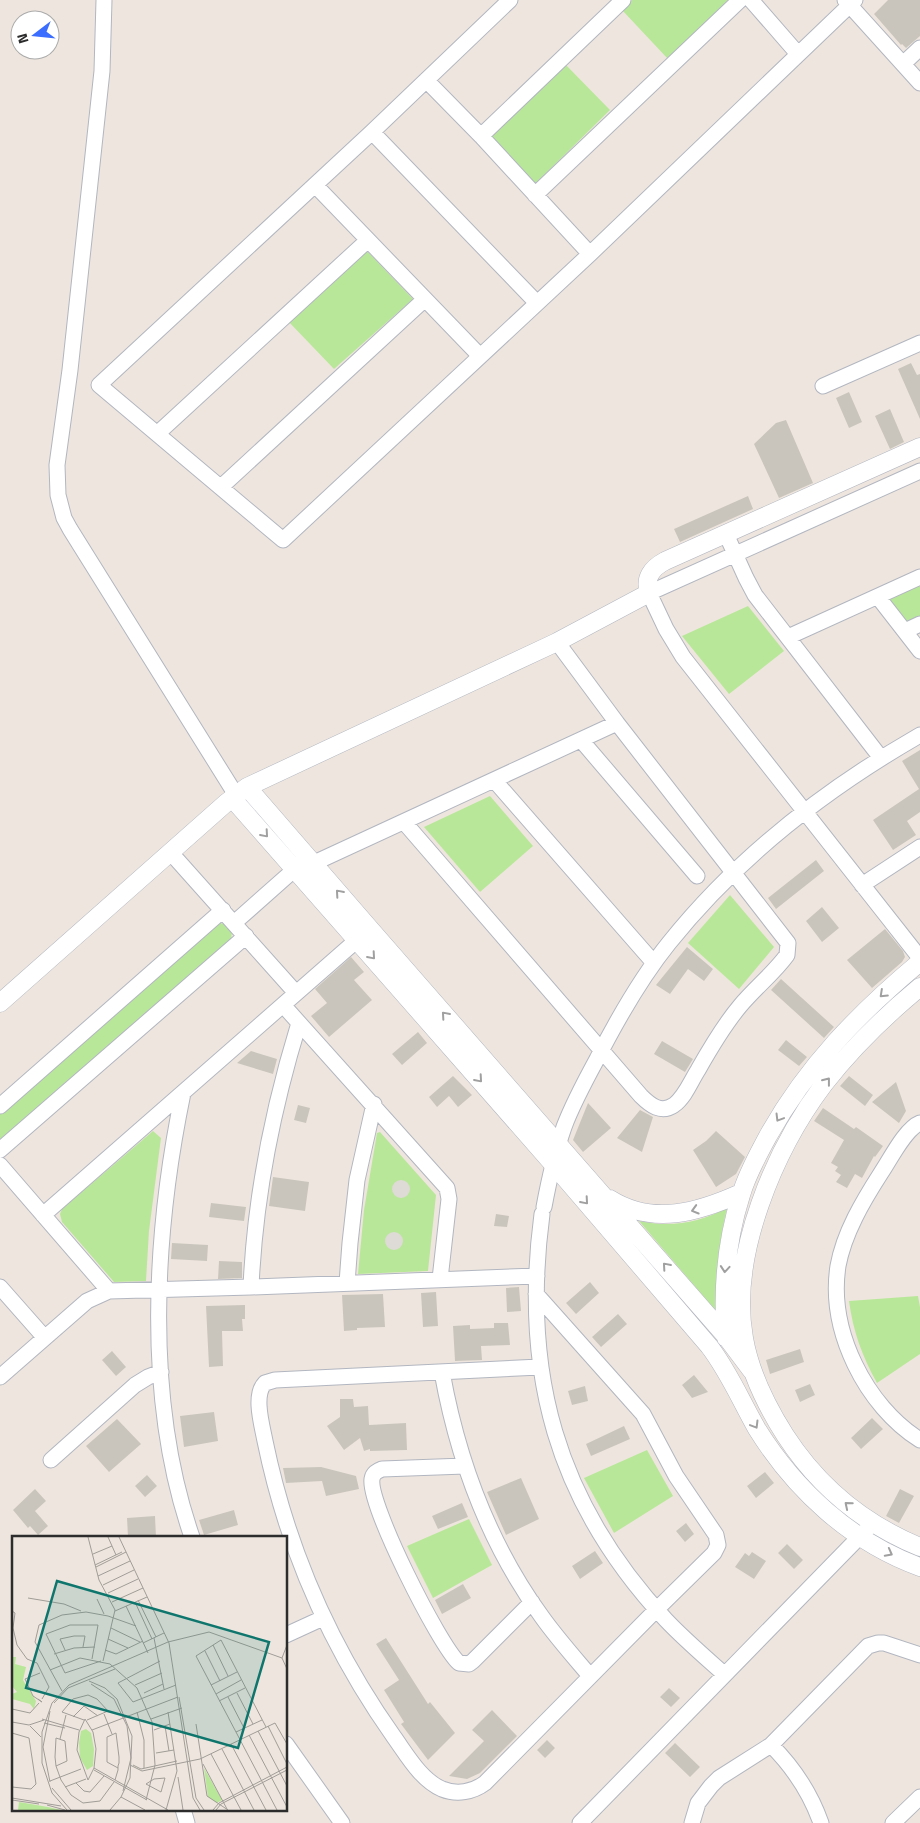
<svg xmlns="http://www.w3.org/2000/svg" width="920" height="1823" font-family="'Titillium Web',sans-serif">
  <rect width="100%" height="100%" fill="#eee6de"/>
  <!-- green -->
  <path fill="#b9e799" d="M632,0h96l-60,59 -46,-49z
    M565,64l45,46 -76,75 -46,-50z
    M367,251l46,48 -79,70 -47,-49z
    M920,584v35l-13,6 -21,-27z
    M748,606l36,45 -55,43 -47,-58z
    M490,796l43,50 -53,46 -56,-65z
    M730,895l44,52 -35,42 -51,-46z
    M220,923l5,1 7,7 -1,10 -231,201v-29l216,-189z
    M153,1131l8,7 -12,93 -3,50 -32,1 -52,-60 -2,-8 2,-5z
    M380,1132l56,63 -8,76 -70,3 6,-64 13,-77z
    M727,1208c-8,34 -12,68 -11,103l-77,-90c32,7 59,2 88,-13z
    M918,1296l2,11v47l-43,29c-15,-27 -24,-52 -28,-82z
    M647,1450l26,46 -59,37 -30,-55z
    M469,1519l23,46 -59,33 -26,-52z"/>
  <!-- plaza -->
  <path fill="#dedad6" d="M392 1189a9 9 0 1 1 18 0a9 9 0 1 1-18 0Z
    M385 1241a9 9 0 1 1 18 0a9 9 0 1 1-18 0Z"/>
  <!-- building -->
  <path fill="#c9c5bd" d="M888,0h32v36l-14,12 -4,-4 -1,1 -27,-31z
    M911,363l6,12 3,-1v45l-22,-50z
    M849,392l13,30 -13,6 -13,-30z
    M890,409l14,33 -14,7 -15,-33z
    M786,420l27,63 -34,15 -25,-54 22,-21z
    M748,496l5,13 -73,33 -6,-13z
    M920,750v62l-13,9 9,14 -23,15 -20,-30 46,-31 -17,-28z
    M816,860l8,11 -48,38 -8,-11z
    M822,907l17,21 -17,14 -16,-21z
    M885,929l18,22 2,6 -3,5 -30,26 -25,-28z
    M687,947l26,22 -9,12 -16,-12 -18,25 -14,-9z
    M351,957l13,15 -10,8 18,20 -43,37 -18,-21 16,-13 -12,-14z
    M781,979l53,48 -10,11 -53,-48z
    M418,1032l9,11 -25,22 -10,-11z
    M786,1040l21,17 -8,9 -21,-16z
    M662,1041l31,18 -8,13 -31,-18z
    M251,1051l26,8 -4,15 -36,-11z
    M453,1076l19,19 -14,12 -9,-11 -12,11 -8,-10z
    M849,1076l24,19 -8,11 -25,-20z
    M896,1082l10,29 -7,12 -27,-21z
    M588,1103l23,25 -28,24 -10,-12z
    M298,1105l12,3 -4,15 -12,-3z
    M823,1108l31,21 2,-2 27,19 -8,11 -1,-1 -12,22 -7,-4 -8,14 -11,-6 5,-7 -6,-4 3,-4 -7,-4 13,-23 -30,-19z
    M640,1110l13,7 -11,35 -25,-14z
    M716,1131l29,26 -9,17 -20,13 -23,-37 13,-9z
    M273,1177l36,5 -4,29 -36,-5z
    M211,1203l35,4 -2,14 -35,-4z
    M496,1214l13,2 -2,11 -13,-1z
    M172,1243l36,2 -1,16 -36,-2z
    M219,1261l23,1v16l-24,1z
    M590,1282l9,11 -23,21 -10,-11z
    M519,1287l2,24 -14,1 -1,-24z
    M436,1292l2,34 -15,1 -2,-34z
    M383,1294l2,33 -28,1v2l-13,1 -2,-36z
    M245,1305v14h-3l1,12h-21l1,35 -14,1 -3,-61z
    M618,1314l9,10 -26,23 -9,-10z
    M494,1323h14l2,22 -29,1 1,14 -27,1 -2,-35 17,-1v4l24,-1z
    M800,1349l4,13 -34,12 -4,-14z
    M112,1351l14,16 -10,9 -14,-16z
    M694,1375l14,17 -16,6 -10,-13z
    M810,1384l5,11 -15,7 -5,-12z
    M585,1386l3,15 -16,4 -4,-14z
    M340,1399h13l1,8 14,-1 1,19 37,-2 1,27 -37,1v-2l-6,2 -4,-13 -16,12 -17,-24 13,-9z
    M214,1412l4,29 -34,6 -4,-31z
    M872,1418l11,11 -22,20 -10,-11z
    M117,1419l24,25 -32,28 -23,-26z
    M624,1426l6,13 -39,17 -5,-12z
    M321,1467l35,9 3,13 -33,7 -4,-15 -36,2 -3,-15z
    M765,1472l9,11 -18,15 -9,-12z
    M147,1475l10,11 -12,11 -10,-11z
    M521,1478l18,41 -33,16 -19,-43z
    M35,1489l11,12 -11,10 13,15 -10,9 -8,-9 -2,2 -15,-18z
    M900,1489l14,7 -15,27 -13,-7z
    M462,1503l6,14 -30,12 -6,-13z
    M234,1510l4,15 -34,10 -5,-15z
    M155,1516l1,21h-28l-1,-19z
    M686,1523l8,11 -9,8 -9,-11z
    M787,1544l16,16 -9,9 -16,-16z
    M595,1551l8,12 -23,16 -8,-13z
    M752,1552l14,9 -12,18 -19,-12 10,-14 4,3z
    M463,1584l8,14 -29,16 -7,-14z
    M386,1638l42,66 2,-2 25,31 -27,27 -27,-36 3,-2 -20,-32 15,-10 -23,-36z
    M669,1688l11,10 -9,9 -11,-10z
    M492,1710l25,26 -37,37 -13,6 -18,-3 35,-35 -12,-11z
    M547,1740l8,8 -10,10 -8,-8z
    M675,1743l25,24 -10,10 -25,-24z"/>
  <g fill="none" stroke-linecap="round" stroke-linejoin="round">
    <defs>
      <path id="minor" d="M104,0l-2,71 -32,299 -13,95 1,30 6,23 6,11 166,266
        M510,0l-138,132 -273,253 184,155 307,-286 265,-254
        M751,0l47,54
        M845,0l75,83
        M903,64l17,-16
        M426,80l55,56 109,118
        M372,132l165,171
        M481,136l142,-136
        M315,185l165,171
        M535,195l205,-195
        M823,386l97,-43
        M157,434l211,-194
        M920,471l-271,122 17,36 17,28 237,301
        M221,487l204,-188
        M726,534l20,44 9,17 126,163
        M878,597l42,54
        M905,631l15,-7
        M788,637l132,-60
        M581,740l116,136
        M494,780l160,183
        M404,822l237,274c9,9 20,18 33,9 11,-8 17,-24 24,-35 13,-23 26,-45 42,-64 15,-18 34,-33 47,-51l1,-12 -171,-220 -60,-81
        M171,853l125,140
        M862,885l58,-38
        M234,923l61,-54 19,-6 303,-140
        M283,1005l164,183 2,11 -9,80
        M183,1093c-29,140 -39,306 9,444
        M0,1106l223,-196
        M920,1123c-15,6 -30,37 -39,50 -18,28 -37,60 -43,93 -10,65 28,140 82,174
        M0,1150l246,-214
        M0,1165l109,126
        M544,1207c5,-27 11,-54 20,-80 9,-24 21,-46 33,-68 21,-41 43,-80 72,-116 68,-85 157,-154 251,-208
        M542,1214c-21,158 14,288 124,406 18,19 39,37 58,54
        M43,1215l322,-282
        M347,1283l3,-40 7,-63 17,-76
        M0,1287l45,51
        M251,1287c4,-92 21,-176 48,-264
        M536,1294l107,120 33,62 40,59 2,10 -4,8 -57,56 -172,174c-12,9 -28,12 -43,6 -21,-9 -35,-34 -48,-52 -63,-89 -107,-189 -129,-296 -3,-16 -12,-46 0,-58l10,-3 265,-13
        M442,1372c16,89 47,172 100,245 15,21 32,40 48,59
        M0,1377l87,-76 22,-10 142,-4 286,-11
        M51,1460l84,-75 13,-8 13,-5
        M465,1466l-83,3c-5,2 -9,4 -10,10 -4,25 67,166 87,184l10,1 4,-3 59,-59
        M286,1635l37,-17
        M286,1744l56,79
        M771,1745c23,23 39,47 50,78
        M183,1809l4,14
        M580,1823l292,-299
        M692,1823l6,-20 13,-17 8,-8 52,-33 97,-99 10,-3h6l36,12
        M893,1823l27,-26"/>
      <path id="tertiary" d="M247,787l123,142 355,406 27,36
        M232,798l321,366 156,182c20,26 32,55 48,83 38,61 94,113 163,138
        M920,987c-35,29 -68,61 -96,97 -49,65 -95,171 -80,254 6,35 22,67 41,97 33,51 79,89 135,112
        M0,1003l226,-200 21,-16 310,-145 92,-49c-5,-15 3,-25 16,-32l255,-114
        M610,1199c43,27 89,13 131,-6
        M726,1338c-4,-49 0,-96 15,-143 6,-21 17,-40 27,-59 39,-70 91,-123 152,-174"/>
    </defs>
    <!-- minor casing -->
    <use href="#minor" stroke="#b2b6c0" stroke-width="17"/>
    <!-- tertiary casing -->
    <use href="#tertiary" stroke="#b2b6c0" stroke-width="19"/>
    <!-- minor -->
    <use href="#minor" stroke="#fff" stroke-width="15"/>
    <!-- tertiary -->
    <use href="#tertiary" stroke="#fff" stroke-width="18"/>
  </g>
  <!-- one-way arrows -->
  <defs><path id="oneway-chevron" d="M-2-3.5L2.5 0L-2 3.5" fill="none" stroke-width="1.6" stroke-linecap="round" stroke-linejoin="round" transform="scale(1.25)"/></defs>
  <g stroke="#a0a0a0">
    <use href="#oneway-chevron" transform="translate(265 834) rotate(49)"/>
    <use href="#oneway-chevron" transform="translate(339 893) rotate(-131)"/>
    <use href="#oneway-chevron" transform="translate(372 956) rotate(49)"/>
    <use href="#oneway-chevron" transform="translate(883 994) rotate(137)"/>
    <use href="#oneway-chevron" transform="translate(445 1015) rotate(-131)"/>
    <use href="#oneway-chevron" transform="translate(479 1079) rotate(49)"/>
    <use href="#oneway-chevron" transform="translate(827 1081) rotate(-52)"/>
    <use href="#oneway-chevron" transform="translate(779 1118) rotate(121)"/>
    <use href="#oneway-chevron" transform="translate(585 1201) rotate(49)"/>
    <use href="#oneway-chevron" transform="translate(695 1210) rotate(164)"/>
    <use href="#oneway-chevron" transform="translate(666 1266) rotate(-131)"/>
    <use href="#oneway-chevron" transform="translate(725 1269) rotate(95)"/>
    <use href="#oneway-chevron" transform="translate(755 1425) rotate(59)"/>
    <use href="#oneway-chevron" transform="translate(848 1505) rotate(-140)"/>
    <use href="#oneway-chevron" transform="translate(889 1553) rotate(28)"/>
  </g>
  <!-- overview -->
  <g transform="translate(12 1536)">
    <rect width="275" height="275" fill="#eee6de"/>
    <path d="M0,121h4l-1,7 11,3 -3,13 13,21 -2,8 -4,-5 -18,-5v-5l5,-2 -5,-6zM74,193l5,4 3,16 -1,17 -6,4 -7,-12 -1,-15 2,-12zM192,232l18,32 -5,3 -9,-6zM7,266l29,5 13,3h-43z" fill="#b9e799"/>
    <path fill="none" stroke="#a09c97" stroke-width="1" d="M76,1l11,43 16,30 -12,51M96,1l8,18M107,1l50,106 24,155 7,12M81,18l19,-8M83,29l27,-13M84,31l30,-15M86,40l32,-15M91,49l31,-15M96,57l30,-14M16,62l36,6 17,7M85,63l7,15M126,64l18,37M100,66l31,-14M123,66l17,37M114,70l22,47M0,75l3,2 -2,15 4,17 10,14 10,4 12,24 -7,12M103,75l32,-14M99,92l29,14M142,102l10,51M96,103l20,9M156,106l41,-10 73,26M131,107l21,-10M201,109l15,31M275,109l-5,13 5,11M53,114l-5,-11 14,-3h11l-2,11M93,114l11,4 27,-13M193,115l15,30M42,118l20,-6 21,-1M80,123l6,-34h-28l-24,9 19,39 36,-12M148,125l-42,22 15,19 43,-17M98,128l27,24 15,34 3,43 -9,35M38,134l30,-12 30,6M77,145l16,7 12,11 15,37 -2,42 -9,19 -11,13M79,148l23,15 13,27 4,32 -8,33M123,149l27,-12M199,149l26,-13M50,155l-27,-49 4,-17 23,-10 24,-3 22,4 28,10M132,157l19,-9M225,157l16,31M204,158l25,-14M167,161l17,101 8,12M216,161l16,31M26,163l4,3 -9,-6 -8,-17 15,-6M207,165l26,-13M42,167l14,-15 47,-19M0,173l18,4 9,-10M125,176l7,28v28M92,178l8,20M61,181l11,-11 14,10M30,183l37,11M73,183l8,13 3,17 -2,19 -6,12 -11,-30 2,-18zM139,183l31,-11M72,184l-22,-8 11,-13 15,-4 9,4 11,12 -21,9M0,186l17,3 15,-5M32,187l21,5M184,188l11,72 21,14M18,190l11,11M153,190l4,25M256,190l19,38M254,191l-45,-87 -25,16 81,154M80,194l86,-33M142,194l16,-6M246,195l29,55M224,196l26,-12M0,197l17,5 7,46 -5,5 -19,-2M237,199l38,72M48,203l6,-24M219,208l35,66M210,213l32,61M144,217l18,-3M199,218l30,56M191,228l24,45M118,229l12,6 58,-12 75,-36 12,21M121,229l8,4 36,-8M44,230l11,-5 -2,-20 -9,-3 -1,19 1,9 5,14 10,15 12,8 17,-2 14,-19M82,232l74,42M82,234l53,30M166,241l5,33M153,242l-4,14 -15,-8 8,-5zM103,244l3,-10v-4l1,-3v-6l-3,-24 -9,4v25l11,6M38,245l31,-12M38,246l-7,-35 7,-36M64,247l8,8 6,1 14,-16M53,251l21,-8M40,252l19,22M109,261l24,13M0,262l49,8M0,264l27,4M35,269l18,5M55,274l-15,-17 -10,-30v-31l10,-29 17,-18 99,-43M154,274l11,-39 -9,-59M201,274l6,-7 68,-36M204,274l5,-6 66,-34"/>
    <path fill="#0f766e" fill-opacity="0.15" stroke="#0f766e" stroke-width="2.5" d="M45,45l212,61 -31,106 -212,-60z"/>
    <rect width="275" height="275" fill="none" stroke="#2c2c2c" stroke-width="2.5"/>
  </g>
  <!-- north arrow -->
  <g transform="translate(35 35) rotate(254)"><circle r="24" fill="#ffffff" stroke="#ababab"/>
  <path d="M0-4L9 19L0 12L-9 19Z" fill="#3b6dff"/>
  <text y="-8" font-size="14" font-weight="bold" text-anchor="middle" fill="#2c2c2c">N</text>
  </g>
</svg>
